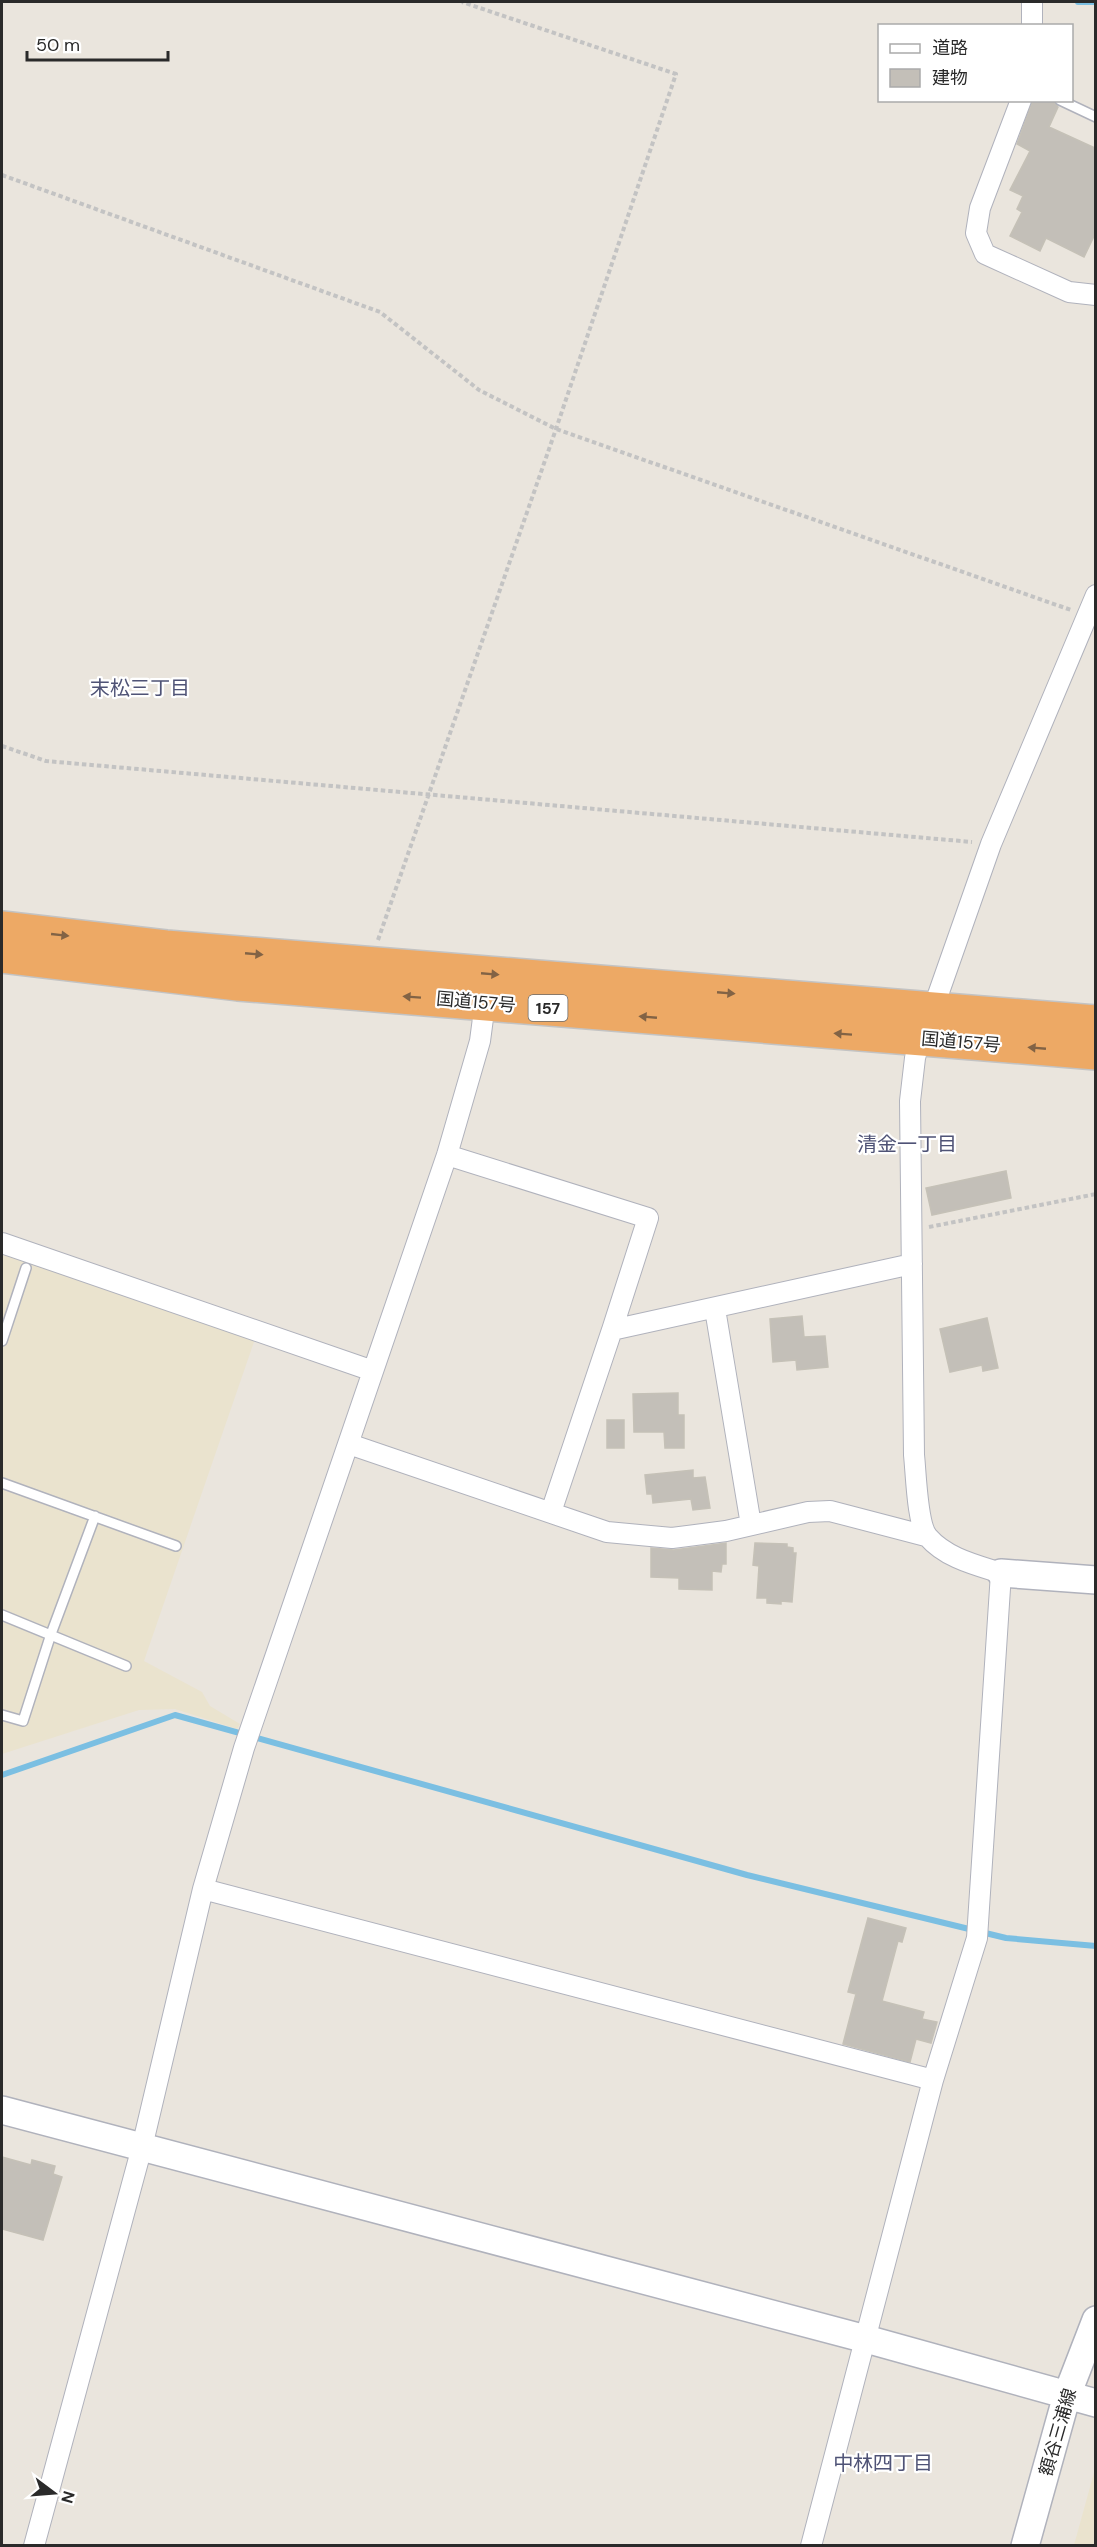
<svg xmlns="http://www.w3.org/2000/svg" width="1097" height="2547" font-family="'DM Sans','Noto Sans JP',sans-serif">
  <rect width="100%" height="100%" fill="#eae5dd"/>
  <!-- education -->
  <path fill="#eae3ce" d="M2,1248l254,88 -112,325 58,31 8,14 30,18 -3,5 -62,-20 -36,1 -137,44z
    M1095,2469v76h-21z"/>
  <g fill="none" stroke-linecap="round" stroke-linejoin="round">
    <!-- stream -->
    <path stroke="#7bbfe2" stroke-width="6" d="M1078,2h18
      M2,1775l173,-60 572,160 259,63 90,8"/>
  </g>
  <!-- building -->
  <path fill="#c3bfb8" stroke="#c5c1b7" stroke-width="1.5" d="M1033,100h20l5,7 -9,20 46,21v86l-11,23 -38,-19 -6,13 -30,-15 12,-24 -5,-3 6,-13 -13,-6 20,-39 -13,-7z
    M1006,1171l5,27 -79,17 -6,-27z
    M802,1316l2,21 21,-1 3,31 -31,3 -1,-10 -23,2 -3,-43z
    M987,1318l11,50 -15,3 -1,-6 -32,7 -10,-43z
    M678,1393v22h6v33h-19l-1,-16h-30l-1,-38z
    M607,1420h17v28h-17z
    M693,1470v8l12,-1 5,31 -17,2 -2,-11 -38,4 -1,-9h-5l-2,-19z
    M726,1543v21h-4l-1,8 -9,-1v19l-33,-1v-11l-28,-1v-29l23,2z
    M755,1543l32,1v3l6,1v5h3l-4,49 -11,-1v3l-14,-1v-5h-10l2,-32 -6,-1z
    M868,1918l38,10 -4,14 -4,-1 -16,60 42,11 -2,7 15,3 -6,21 -15,-4 -6,23 -67,-18 13,-50 -8,-2z
    M2,2157l29,8 1,-5 23,6 -2,8 9,3 -19,63 -41,-11z"/>
  <g fill="none" stroke-linecap="round" stroke-linejoin="round">
    <defs>
      <path id="lane" d="M1060,100l36,17
        M2,1341l24,-73
        M2,1483l174,63
        M2,1615l124,51
        M2,1715l21,6 28,-87 44,-118"/>
      <path id="street" d="M1032,26v-24
        M1021,100l-41,108 -4,25 9,21 84,38 27,3
        M447,1155l201,63 -36,112 300,-66
        M2,1243l371,128
        M715,1309l36,216
        M349,1444l258,88 65,6 54,-7 82,-19 22,-1 96,25
        M551,1512l61,-182
        M203,1889l730,191
        M34,2546l108,-399 61,-258 41,-141 203,-593 33,-114 5,-38
        M811,2546l122,-466 44,-142 24,-365c-25,-8 -55,-15 -73,-36 -11,-12 -12,-65 -14,-82l-4,-354 5,-43 5,-19 13,-30 58,-165 105,-249"/>
      <path id="secondary" d="M1001,1573l95,7
        M2,2110l864,229 230,64
        M1025,2546l42,-151 29,-75"/>
      <path id="highway" d="M2,928l164,19 930,75
        M2,956l236,28 858,69"/>
    </defs>
    <!-- lane casing -->
    <use href="#lane" stroke="#b0b2bc" stroke-width="12"/>
    <!-- street casing -->
    <use href="#street" stroke="#b0b2bc" stroke-width="22"/>
    <!-- secondary casing -->
    <use href="#secondary" stroke="#b0b2bc" stroke-width="30"/>
    <!-- highway casing -->
    <use href="#highway" stroke="#c3c3c3" stroke-width="36"/>
    <!-- path -->
    <path stroke="#c3c3c3" stroke-width="4" stroke-dasharray="4.5 3" stroke-linecap="butt" d="M2,175l378,137 99,78 77,39 515,181
      M2,746l44,15 926,81
      M378,940l178,-511 120,-355 -214,-72
      M929,1227l167,-33"/>
    <!-- lane -->
    <use href="#lane" stroke="#fff" stroke-width="9"/>
    <!-- street -->
    <use href="#street" stroke="#fff" stroke-width="20"/>
    <!-- secondary -->
    <use href="#secondary" stroke="#fff" stroke-width="27"/>
    <!-- highway -->
    <use href="#highway" stroke="#eda965" stroke-width="33"/>
  </g>
  <!-- one-way arrows -->
  <defs><path id="oneway-solid" d="M-6-.8H1V-3.2L6.5 0L1 3.2V.8H-6Z" transform="scale(1.5)"/></defs>
  <g fill="#826345">
    <use href="#oneway-solid" transform="translate(60 935) rotate(6)"/>
    <use href="#oneway-solid" transform="translate(254 954) rotate(5)"/>
    <use href="#oneway-solid" transform="translate(490 974) rotate(5)"/>
    <use href="#oneway-solid" transform="translate(726 993) rotate(5)"/>
    <use href="#oneway-solid" transform="translate(412 997) rotate(-176)"/>
    <use href="#oneway-solid" transform="translate(648 1017) rotate(-175)"/>
    <use href="#oneway-solid" transform="translate(843 1034) rotate(-176)"/>
    <use href="#oneway-solid" transform="translate(1037 1048) rotate(-175)"/>
  </g>
  <g text-anchor="middle" stroke-width="4.5" stroke-linejoin="round" paint-order="stroke">
    <!-- shield labels -->
    <rect fill="#fff" stroke="#6a6a6a" stroke-width="1.5" x="528.5" y="995" width="39" height="26" rx="4.5"/>
    <g font-size="16" font-weight="bold" fill="#2a2a2a">
      <text x="548" y="1014">157</text>
    </g>
    <!-- street labels -->
    <g font-size="18" fill="#2a2a2a" stroke="#fff">
      <text transform="translate(476 1002) rotate(5)" y="6">国道157号</text>
      <text transform="translate(961 1042) rotate(5)" y="6">国道157号</text>
      <text transform="translate(1058 2432) rotate(-74)" y="6">額谷三浦線</text>
    </g>
    <!-- neighbourhood labels -->
    <g font-size="20" fill="#4f5376" stroke="#fff">
      <text x="140" y="695">末松三丁目</text>
      <text x="907" y="1151">清金一丁目</text>
      <text x="883" y="2470">中林四丁目</text>
    </g>
  </g>
  <!-- border -->
  <rect width="1097" height="2547" fill="none" stroke="#2a2a2a" stroke-width="6"/>
  <!-- legend -->
  <rect x="878" y="24" width="195" height="78" fill="#ffffff" stroke="#aaaaaa" stroke-width="1.5"/>
  <rect x="890" y="44" width="30" height="9" fill="#ffffff" stroke="#aaaaaa" stroke-width="1.5"/>
  <text x="932" y="54" font-size="18" fill="#2a2a2a">道路</text>
  <rect x="890" y="69" width="30" height="18" fill="#c3bfb8" stroke="#aaaaaa" stroke-width="1.5"/>
  <text x="932" y="84" font-size="18" fill="#2a2a2a">建物</text>
  <!-- north arrow -->
  <g transform="translate(54 2493) rotate(106)" stroke="#ffffff" stroke-width="4.5" paint-order="stroke">
  <path d="M0-4.5L10 22L0 15L-10 22Z" fill="#2a2a2a"/>
  <text y="-9" font-size="16" font-weight="bold" text-anchor="middle" fill="#2a2a2a">N</text>
  </g>
  <!-- scale -->
  <path d="M27 51v9h141v-9" fill="none" stroke="#2a2a2a" stroke-width="3"/>
  <text x="36" y="51" font-size="18" fill="#2a2a2a" stroke="#ffffff" stroke-width="4.5" paint-order="stroke">50 m</text>
</svg>
